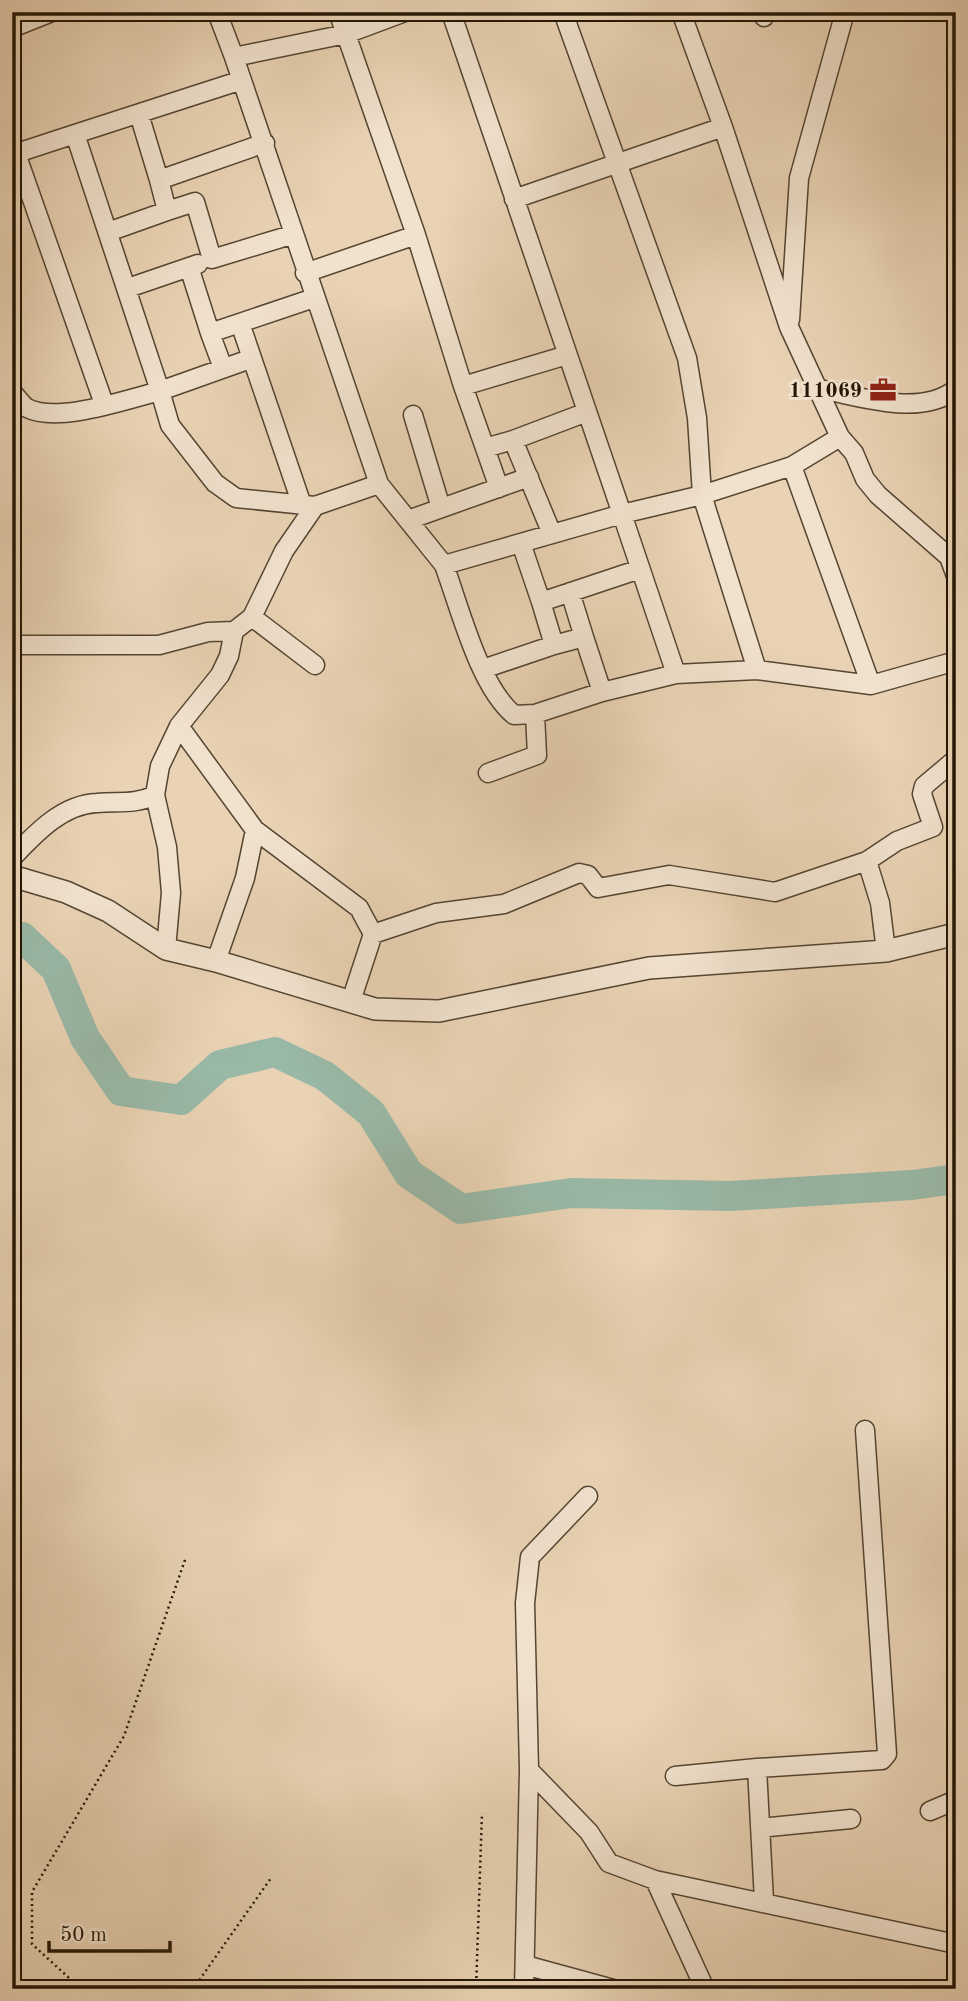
<svg xmlns="http://www.w3.org/2000/svg" width="968" height="2001" font-family="'Old Standard TT',serif">
  <rect width="100%" height="100%" fill="#e9d3b4"/>
  <filter id="stains"><feTurbulence type="fractalNoise" baseFrequency=".00286" numOctaves="4"/><feColorMatrix values="0 0 0 0 .2 0 0 0 0 .09 0 0 0 0 .02 0 0 0 .5 -.17"/></filter>
  <radialGradient id="worn" r=".72"><stop offset=".6" stop-color="#630" stop-opacity="0"/><stop offset="1" stop-color="#630" stop-opacity=".3"/></radialGradient>
  <g fill="none" stroke-linecap="round" stroke-linejoin="round">
    <!-- river -->
    <path stroke="#99b9a7" stroke-width="30" d="M12,937h10l34,32 29,69 36,53 60,9 39,-35 55,-13 50,24 46,37 38,61 52,35 110,-16 160,3 181,-11 44,-6"/>
    <defs>
      <path id="minor" d="M217,12l17,45
        M338,12l8,22 59,-22
        M451,12l171,502 80,-19 90,-29 48,-29
        M563,12l124,346 10,60 5,77 55,175 114,15
        M681,12l42,115 66,200 51,110 14,16 11,26 13,16 71,62 7,19
        M762,12l2,5
        M12,28l40,-16
        M139,114l20,66 106,-37
        M12,142l92,262
        M12,159l5,-6 58,-19
        M159,180l8,31 28,-9 17,57 79,-24
        M514,199l209,-72
        M108,232l59,-21
        M189,267l21,66 104,-35
        M305,273l111,-38 47,151
        M128,288l70,-24
        M790,320l9,-142 46,-166
        M240,323l62,182
        M210,333l13,35
        M250,359l-90,32 10,34 45,58 21,15 79,8 64,-22 -145,-427 112,-23 70,201
        M819,389c41,7 101,29 137,0
        M12,392c5,5 10,13 15,16 31,16 100,-9 133,-17l-85,-257 167,-54
        M413,415l28,93
        M513,440l74,-28
        M485,448l14,40
        M792,466l79,219 85,-24
        M379,484l65,81
        M408,520l121,-43
        M552,534l-39,-94 -28,8 -22,-62 104,-31
        M521,543l20,59 99,-33
        M570,592l14,45
        M252,617l63,48
        M12,645h147l49,-13 26,-1
        M554,645l30,-8 18,55
        M483,669l71,-24 -13,-43
        M676,674l-74,18 -67,22 -21,1c-35,-29 -54,-107 -70,-150l178,-51 54,160 81,-4
        M179,726l76,104
        M488,773l49,-18 -2,-41
        M12,858c22,-23 50,-54 85,-55 21,-2 38,2 58,-8
        M867,861l30,-20 36,-14 -11,-33 2,-8 32,-27
        M373,934l63,-21 68,-9 75,-31 9,2 10,13 71,-13 106,17 92,-31 13,42 6,48
        M166,949l5,-56 -4,-46 -12,-52 5,-29 19,-40 41,-51 9,-19 5,-25 18,-14 32,-66 31,-45
        M216,961l29,-83 10,-48 104,78 14,26 -22,67
        M529,1770l-4,-167 5,-46 58,-61
        M675,1776l82,-8
        M930,1811l26,-11
        M760,1828l91,-9
        M764,1901l-7,-133 125,-8 5,-6 -22,-324
        M525,1965l88,24
        M524,1989l5,-219 60,62 20,31 46,17
        M705,1989l-50,-109 301,64"/>
      <path id="tertiary" d="M12,876l54,16 42,19 58,38 50,12 159,48 64,2 210,-43 237,-17 70,-17"/>
    </defs>
    <!-- minor casing -->
    <use href="#minor" stroke="#554532" stroke-width="21"/>
    <!-- tertiary casing -->
    <use href="#tertiary" stroke="#554532" stroke-width="24"/>
    <!-- path -->
    <path stroke="#241606" stroke-width="2.5" stroke-dasharray="2 3.5" stroke-linecap="butt" d="M81,1989l-49,-45v-52l92,-156 62,-179
      M193,1989l78,-111
      M476,1989l6,-176"/>
    <!-- minor -->
    <use href="#minor" stroke="#f1e2ce" stroke-width="18"/>
    <!-- tertiary -->
    <use href="#tertiary" stroke="#f1e2ce" stroke-width="21"/>
  </g>
  <!-- icons -->
  <defs>
    <symbol id="office-bare" viewBox="-9 -9 18 18"><path d="M-6-3h4V-5.5h4V-3h4V5H-6ZM-1-4.5V-3h2v-1.5ZM-6 0V1H6V0Z" fill="#8f2418" stroke="#f1e2ce" stroke-width="2.5" paint-order="stroke"/></symbol>
  </defs>
  <g fill-rule="evenodd">
    <use href="#office-bare" x="864" y="371" width="38" height="38"/>
  </g>
  <g text-anchor="middle" stroke-width="6" stroke-linejoin="round" paint-order="stroke">
    <!-- poi labels -->
    <g font-size="21" font-weight="bold" fill="#241606" stroke="#f1e2ce" text-anchor="end">
      <text x="862" y="397">111069</text>
    </g>
  </g>
  <!-- margin -->
  <rect width="968" height="2001" fill="none" stroke="#e9d3b4" stroke-width="42"/>
  <rect x="14" y="14" width="940" height="1973" fill="none" stroke="#241606" stroke-width="3.5"/>
  <rect x="21" y="21" width="926" height="1959" fill="none" stroke="#241606" stroke-width="2"/>
  <!-- scale -->
  <path d="M49 1941v10h121v-10" fill="none" stroke="#241606" stroke-width="3.5"/>
  <text x="60" y="1941" font-size="21" fill="#241606" stroke="#f1e2ce" stroke-width="5" paint-order="stroke">50 m</text>
  <rect width="100%" height="100%" filter="url(#stains)"/>
  <rect width="100%" height="100%" fill="url(#worn)"/>
</svg>
